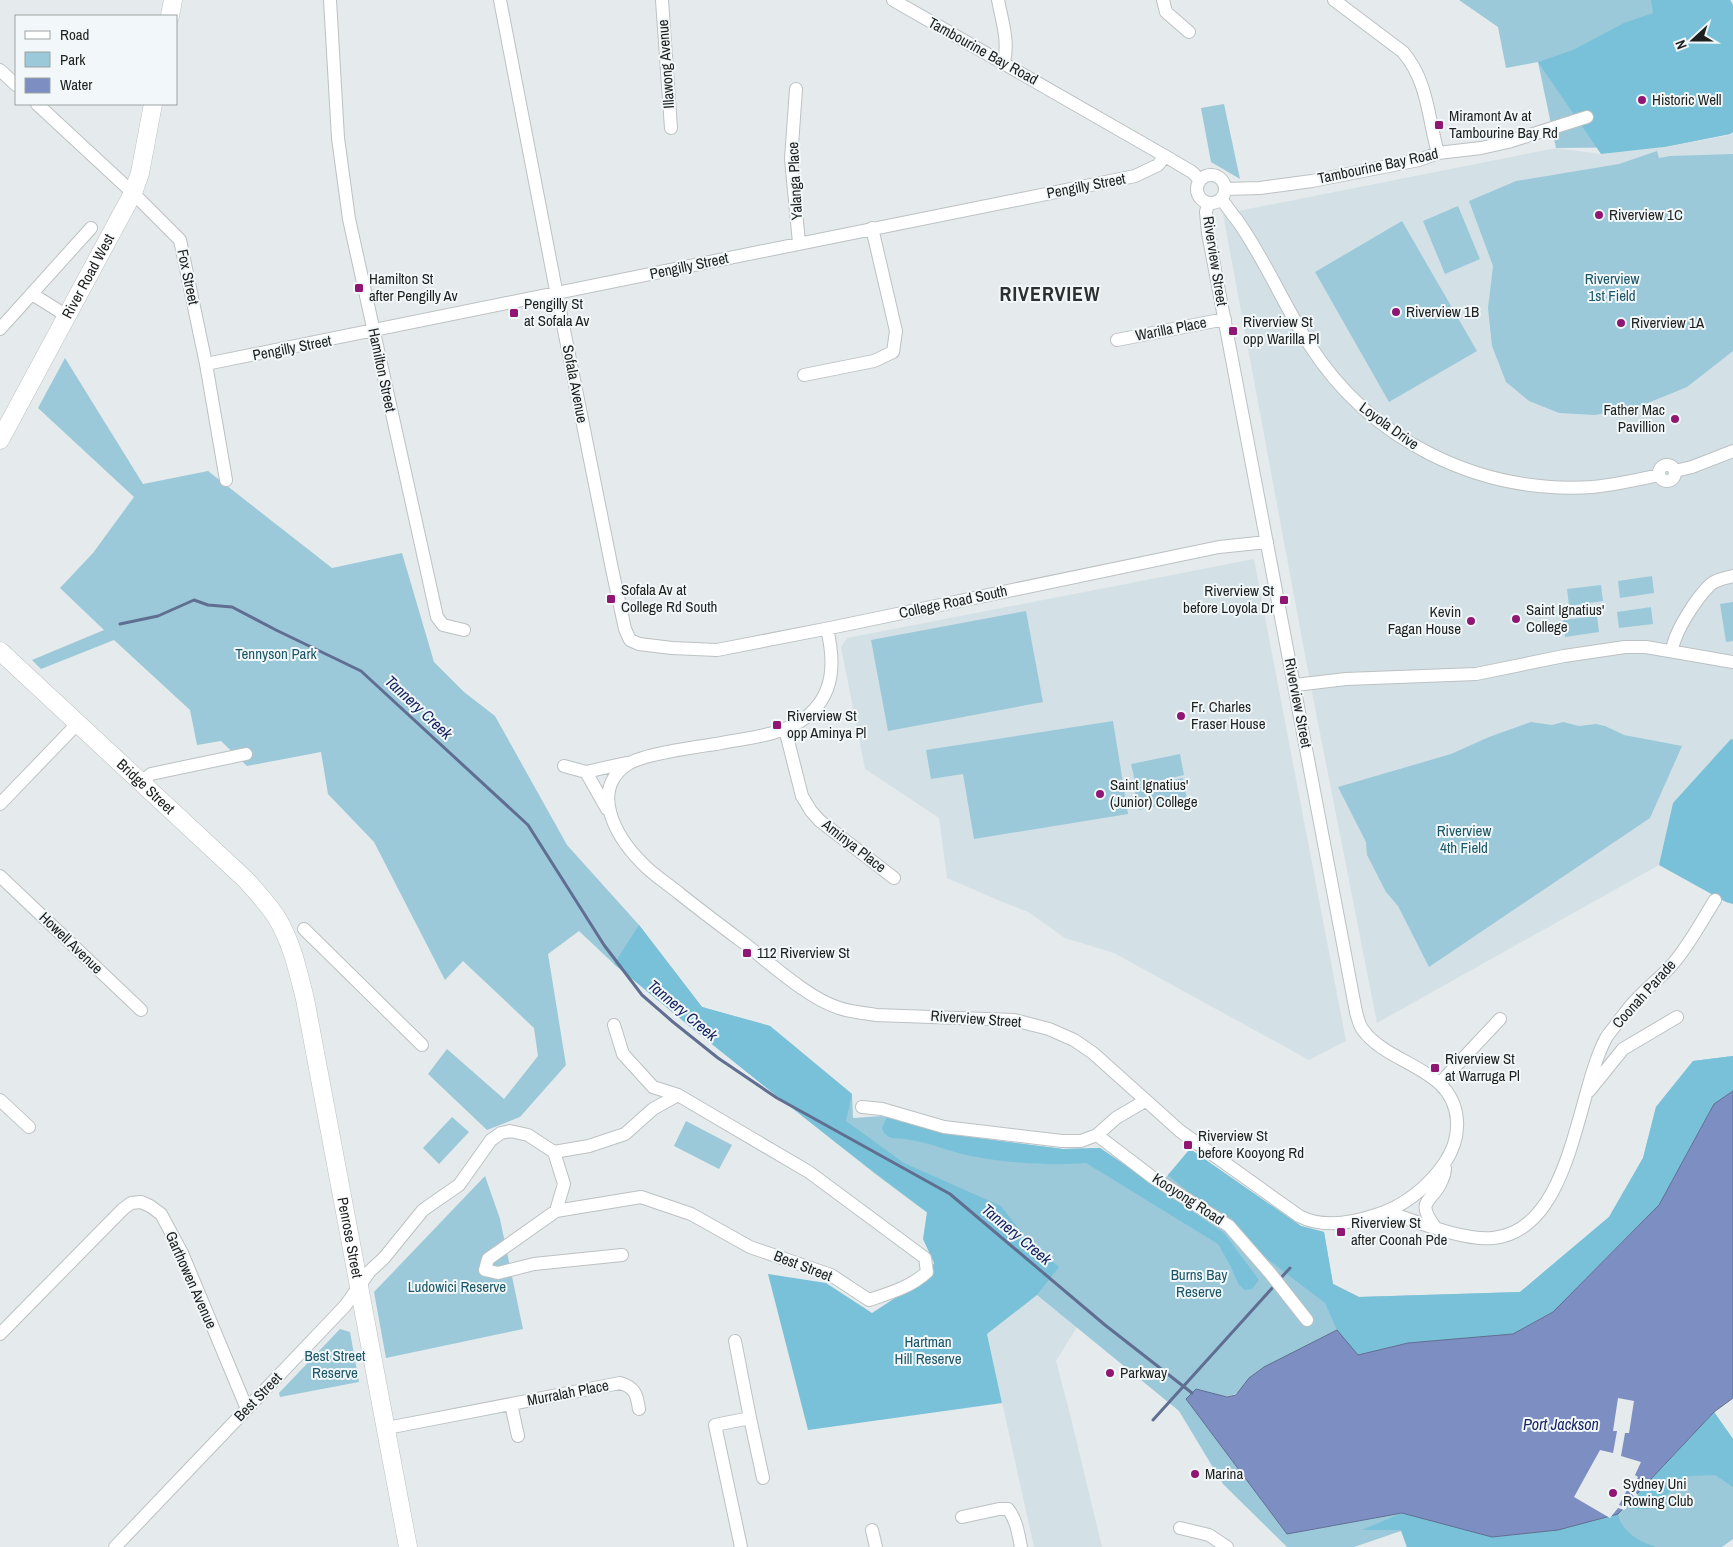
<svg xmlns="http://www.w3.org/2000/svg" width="1733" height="1547" font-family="'Archivo Narrow',sans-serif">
  <rect width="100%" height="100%" fill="#e5eaec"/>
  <!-- built -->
  <path fill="#d3e1e6" d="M1733,132v772l-7,-2 -67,-37 -282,158 -66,-336 -88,-473 333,-66 45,6 63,-7 66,-12z
    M1254,559l92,482 -37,19 -195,-107 -49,-15 -37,-26 -28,-11 -53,-23 -8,-60 -74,-49 -24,-122 6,-9z
    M1037,1295l40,32 -21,34 14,53 32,133h-68l-47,-213z"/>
  <!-- green -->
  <path fill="#9bc9d9" d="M1459,0h271l3,5v127l-3,2 -66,13 -108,1 -18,-86 -32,6 -8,-41z
    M1224,104l16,75 -29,-17 -10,-54z
    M1657,151l2,7 11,-2 63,-2v197l-46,36 -49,20 -43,8 -36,-2 -30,-12 -23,-19 -14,-36 -4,-38 5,-42 -24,-65 47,-20 103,-17z
    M1458,206l22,53 -35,15 -22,-53z
    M1402,221l75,130 -88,51 -74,-130z
    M65,358l78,126 65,-13 124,97 70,-15 32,109 30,30 31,24 72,129 72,80 63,82 68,19 82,68 1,24 29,-2 72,19 109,14 37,-1 58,39 32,-38 111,77 23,6 9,52 26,13 161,-5 89,-75 34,-59 13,-51 37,-46 40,-5v35l-19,13 -201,230 -271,55c-14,14 -30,4 -46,0l-10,10 101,135 115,-21 216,1 96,-102 19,27v100l-11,8h-315l-6,-16 -47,16h-67l-64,-63 -44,-73 -142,-116 -163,-122 -180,-143 -80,-66 -35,-33 -31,23 18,111 -46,52 -33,13 -59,-56 19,-25 57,50 34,-43 -4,-28 -71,-67 -18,19 -71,-138 -46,-48 -7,-42 -74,14 -26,-25 -24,4 -7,-35 -76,-70 -73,29 -9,-9 72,-30 -44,-42 33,-35 41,-56 -96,-89z
    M1652,576l2,17 -34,5 -2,-17z
    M1601,585l2,16 -34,5 -2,-17z
    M1733,602v39l-7,1 -6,-38z
    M1651,607l2,17 -34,4 -2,-16z
    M1026,611l17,91 -155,29 -17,-91z
    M1597,616l2,16 -34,5 -2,-17z
    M1113,721l15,93 -154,25 -11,-65 -32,5 -5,-29z
    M1531,722l21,3 11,-3 16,4 17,-2 9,2 19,9 58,11 -32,72 -221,149 -31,-61 -12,-14 -19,-37 -1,-13 -28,-55 113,-33 38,-17z
    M1180,754l4,21 -48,11 -5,-22z
    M1183,778l4,22 -48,10 -5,-22z
    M452,1117l17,15 -30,32 -16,-16z
    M686,1121l46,24 -13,24 -45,-23z
    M485,1176l15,43 23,110 -137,29 -12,-66z
    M340,1329l10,3 9,50 -79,15 -1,-4z"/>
  <!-- forest -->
  <path fill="#79c1d8" d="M1651,0h79l3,5v127l-3,2 -66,13 -63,7 -63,-92 35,-12 51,-27 29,-10z
    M1731,739l2,1v164l-7,-2 -67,-37 14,-62z
    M639,925l63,82 68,19 82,68 -6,27 58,42 97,43 28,36 30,25 -22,28 -50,39 15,69 -194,27 -40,-156 58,9 46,30 37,-24 16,-8 9,-18 -11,-24 4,-27c-107,-80 -210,-163 -313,-248z
    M1733,1056v35l-19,13 -55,101 -106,107 -40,22 -105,9 -51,12 -20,-25 -12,-27 -55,-42 -102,-86 22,-26 111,77 23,6 9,52 26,13 161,-5 89,-75 34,-59 13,-51 37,-46z
    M887,1117l67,18 109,14 37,-1 124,85 35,47 -7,9 -7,1 -6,-5 -9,-20 -12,-21 -132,-81c-34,3 -82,0 -115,-7 -21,-4 -40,-13 -60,-16 -12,-3 -25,2 -29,-12z
    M1714,1412l19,27v48l-18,-12 -26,1 -40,33 -26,-1z
    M1402,1513l90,24 66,-7 60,-16c3,17 21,28 38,33h-249l-6,-17h-39z"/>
  <!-- water -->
  <path fill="#7d8fc2" stroke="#606e91" d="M1733,1091v307l-19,14 -96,102 -60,16 -66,7 -90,-24 -115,21 -101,-135 10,-10 31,8 9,-2 13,-17 15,-11 73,-37 21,25 50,-12 105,-9 40,-22 106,-107 55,-101z"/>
  <!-- pier -->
  <path fill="#e5eaec" d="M1618,1398l16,3 -5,32h-4l-4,23 20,6 -6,13 3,2 -5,10 5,9 -2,2 -9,-8 -8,15 8,3 -3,2 -6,-2 -8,10 -36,-21 26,-47 13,3 4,-22h-4z"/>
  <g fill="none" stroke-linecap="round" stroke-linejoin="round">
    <!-- stream -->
    <path stroke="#606e91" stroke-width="3" d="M120,624l38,-8 36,-16 14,5 24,2 44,23 85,41 167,154 76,120 38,50 31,27 45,36 59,40 173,96 155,131 87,68
      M1279,1280l11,-12
      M1153,1420l122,-135"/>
    <defs>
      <path id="street" d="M330,0l8,138 11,81 88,398 6,8 21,5
        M500,0l54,280 58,289 13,60 5,11 9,4 33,4 45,2 113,-22 365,-76 24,-5 48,-5
        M662,0l9,128
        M893,0l272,156 27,16 8,8
        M998,0c4,21 11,41 6,62
        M1163,0l3,12 23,20
        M1334,0l69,52c25,29 25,66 35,101
        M0,70l16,15
        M796,89l-5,70 8,84
        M37,104l96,89 47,47 26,124 20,116
        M1197 189a14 14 0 1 1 28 0a14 14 0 1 1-28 0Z
        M1225,189l35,-1 52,-7 107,-21 19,-7 43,-5 27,-6 79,-25
        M1221,199c6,7 10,14 16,21 28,39 46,84 72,124 61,96 169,150 283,143 22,-2 45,-7 67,-12
        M32,294l35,22
        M0,329l91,-101
        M1117,340l108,-21
        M206,364c310,-60 619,-127 929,-188l23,-11 7,-9
        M804,375l70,-14 19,-9 3,-21 -24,-103
        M1659 473a8 8 0 1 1 16 0a8 8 0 1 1-16 0Z
        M1675,471l17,-4 41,-16
        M827,629c8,33 8,66 -22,89 -24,18 -60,20 -89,26 -20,3 -73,10 -88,20 -40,26 -11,74 14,99 11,12 26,21 38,31 20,16 40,31 60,46 28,21 67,58 99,68 12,4 25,5 37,7l138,5 35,9 25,11 19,13 87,78 119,85c23,12 53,7 77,-1 27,-8 52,-28 68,-51 9,-13 14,-28 13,-43 -3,-54 -68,-55 -94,-91 -4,-5 -5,-11 -7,-18l-148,-779 -2,-21 2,-9
        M1672,651c2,-19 25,-54 39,-67 6,-5 15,-6 22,-8
        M1295,685l51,-6 130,-5 88,-18 61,-9h21l87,15
        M785,729l17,67 9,15 9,10 74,57
        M564,766l22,6
        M141,783l10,-9 95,-20
        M0,804l78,-81
        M607,809l-21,-37 40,-9
        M0,876l141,134
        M304,929l118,116
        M614,1025l9,29 30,33 25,8 131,77 116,86 2,14c-16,15 -37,21 -58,28l-38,-25 -81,-28 -59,-33 -50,-17 -85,14 -68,48 -3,11 13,3 36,-9 88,-9
        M1440,1083l60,-64
        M1589,1091l34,-42 54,-32
        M0,1100l29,27
        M862,1107l20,2 62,18 118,14h19l16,-6 19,-17 29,-17
        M1097,1135l55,42 77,49 41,47 37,47
        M554,1152l10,32 -8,27
        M1387,1212c29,9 76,29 106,26 79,-8 83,-144 113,-200 3,-5 8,-10 11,-15 6,-7 12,-16 19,-23 11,-12 24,-22 35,-34 18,-20 30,-44 44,-66
        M1435,1227c-21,-28 -2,-24 7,-47 2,-4 3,-8 3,-12
        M0,1334l123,-125 8,-6 10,-1 9,4 11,8 21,39 65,156
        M735,1341l15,77 -35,7 26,122
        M511,1404l7,32
        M750,1418l13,60
        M387,1428l233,-45c15,4 17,12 19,26
        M962,1517l37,-8h9c9,12 10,24 13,38
        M1180,1528l29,7 18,12
        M872,1530l4,17
        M115,1547l230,-241 25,-35 14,-13 39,-48 36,-25 32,-45 10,-7 9,-2 18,4 26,17 35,-6 36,-12 28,-25 25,-14"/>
      <g id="secondary">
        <path d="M170,16l3,-16"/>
        <path id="s1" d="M0,440l133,-247 7,-20 13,-69"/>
        <path id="s2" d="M0,651l245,228c11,12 23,25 32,39 15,25 21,53 28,81l103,548"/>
      </g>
    </defs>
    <!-- street casing -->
    <use href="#street" stroke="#bcc1c3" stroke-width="14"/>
    <!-- secondary casing -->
    <use href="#secondary" stroke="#bcc1c3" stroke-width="19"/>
    <!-- street -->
    <use href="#street" stroke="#fff" stroke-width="12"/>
    <!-- secondary -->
    <use href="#secondary" stroke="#fff" stroke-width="18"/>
  </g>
  <!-- markers -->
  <g fill="#901673" stroke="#f2f8f9" stroke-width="2">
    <circle cx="1642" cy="100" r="5"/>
    <rect x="1434" y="120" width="10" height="10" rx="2.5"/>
    <circle cx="1599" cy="215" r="5"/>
    <rect x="354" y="283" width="10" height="10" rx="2.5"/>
    <circle cx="1396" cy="312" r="5"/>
    <rect x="509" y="308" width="10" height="10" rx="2.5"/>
    <circle cx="1621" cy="323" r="5"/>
    <rect x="1228" y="326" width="10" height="10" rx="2.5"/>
    <circle cx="1675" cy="419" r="5"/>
    <rect x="606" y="594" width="10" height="10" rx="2.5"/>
    <rect x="1279" y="595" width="10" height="10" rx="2.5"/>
    <circle cx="1516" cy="619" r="5"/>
    <circle cx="1471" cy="621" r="5"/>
    <circle cx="1181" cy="716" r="5"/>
    <rect x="772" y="720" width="10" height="10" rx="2.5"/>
    <circle cx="1100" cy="794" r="5"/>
    <rect x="742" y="948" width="10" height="10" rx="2.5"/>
    <rect x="1430" y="1063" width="10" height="10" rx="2.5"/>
    <rect x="1183" y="1140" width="10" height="10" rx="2.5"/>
    <rect x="1336" y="1227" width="10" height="10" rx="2.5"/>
    <circle cx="1110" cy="1373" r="5"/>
    <circle cx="1195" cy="1474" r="5"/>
    <circle cx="1613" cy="1493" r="5"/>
  </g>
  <g text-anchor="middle" stroke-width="4" stroke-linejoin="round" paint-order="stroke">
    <!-- street labels -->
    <g font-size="15" fill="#1e2020" stroke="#f2f8f9">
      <text transform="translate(983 51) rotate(29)" y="5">Tambourine Bay Road</text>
      <text transform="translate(666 64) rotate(-94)" y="5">Illawong Avenue</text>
      <text transform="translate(1378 166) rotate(-12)" y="5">Tambourine Bay Road</text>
      <text transform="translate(795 181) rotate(-93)" y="5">Yalanga Place</text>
      <text transform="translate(1086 186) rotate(-11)" y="5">Pengilly Street</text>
      <text transform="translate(1215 261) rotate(81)" y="5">Riverview Street</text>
      <text transform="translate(689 266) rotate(-12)" y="5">Pengilly Street</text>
      <text dy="5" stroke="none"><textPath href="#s1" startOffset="186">River Road West</textPath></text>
      <text transform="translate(188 277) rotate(78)" y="5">Fox Street</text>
      <text transform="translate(1171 329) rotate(-11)" y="5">Warilla Place</text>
      <text transform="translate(292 348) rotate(-11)" y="5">Pengilly Street</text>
      <text transform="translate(382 370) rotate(78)" y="5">Hamilton Street</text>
      <text transform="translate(575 384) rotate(79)" y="5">Sofala Avenue</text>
      <text transform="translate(1389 426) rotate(36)" y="5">Loyola Drive</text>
      <text transform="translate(953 602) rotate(-12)" y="5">College Road South</text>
      <text transform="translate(1298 703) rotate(79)" y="5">Riverview Street</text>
      <text dy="5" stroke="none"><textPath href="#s2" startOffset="199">Bridge Street</textPath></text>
      <text transform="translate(854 846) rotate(38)" y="5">Aminya Place</text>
      <text transform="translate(71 943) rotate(44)" y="5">Howell Avenue</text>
      <text transform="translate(1644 994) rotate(-48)" y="5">Coonah Parade</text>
      <text transform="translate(976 1019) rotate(4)" y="5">Riverview Street</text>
      <text transform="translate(1188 1199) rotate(33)" y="5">Kooyong Road</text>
      <text dy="5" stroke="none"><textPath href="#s2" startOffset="714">Penrose Street</textPath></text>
      <text transform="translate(803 1266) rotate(21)" y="5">Best Street</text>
      <text transform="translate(191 1280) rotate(66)" y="5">Garthowen Avenue</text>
      <text transform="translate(568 1393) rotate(-11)" y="5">Murralah Place</text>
      <text transform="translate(258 1397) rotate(-46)" y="5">Best Street</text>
    </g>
    <!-- poi labels -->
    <g font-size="15" fill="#1e2020" stroke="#f2f8f9" text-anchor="start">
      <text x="1652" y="105">Historic Well</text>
      <text x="1449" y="121">Miramont Av at<tspan x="1449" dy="17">Tambourine Bay Rd</tspan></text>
      <text x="1609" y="220">Riverview 1C</text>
      <text x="369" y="284">Hamilton St<tspan x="369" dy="17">after Pengilly Av</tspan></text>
      <text x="524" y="309">Pengilly St<tspan x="524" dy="17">at Sofala Av</tspan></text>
      <text x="1406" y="317">Riverview 1B</text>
      <text x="1243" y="327">Riverview St<tspan x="1243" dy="17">opp Warilla Pl</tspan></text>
      <text x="1631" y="328">Riverview 1A</text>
      <text x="1665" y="415" text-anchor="end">Father Mac<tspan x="1665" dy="17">Pavillion</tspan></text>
      <text x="621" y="595">Sofala Av at<tspan x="621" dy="17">College Rd South</tspan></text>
      <text x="1274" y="596" text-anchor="end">Riverview St<tspan x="1274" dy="17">before Loyola Dr</tspan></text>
      <text x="1526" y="615">Saint Ignatius'<tspan x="1526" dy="17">College</tspan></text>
      <text x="1461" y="617" text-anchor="end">Kevin<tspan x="1461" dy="17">Fagan House</tspan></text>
      <text x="1191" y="712">Fr. Charles<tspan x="1191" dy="17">Fraser House</tspan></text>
      <text x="787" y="721">Riverview St<tspan x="787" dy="17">opp Aminya Pl</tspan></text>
      <text x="1110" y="790">Saint Ignatius'<tspan x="1110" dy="17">(Junior) College</tspan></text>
      <text x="757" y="958">112 Riverview St</text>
      <text x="1445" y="1064">Riverview St<tspan x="1445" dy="17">at Warruga Pl</tspan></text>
      <text x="1198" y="1141">Riverview St<tspan x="1198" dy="17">before Kooyong Rd</tspan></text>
      <text x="1351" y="1228">Riverview St<tspan x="1351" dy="17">after Coonah Pde</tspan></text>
      <text x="1120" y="1378">Parkway</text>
      <text x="1205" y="1479">Marina</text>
      <text x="1623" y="1489">Sydney Uni<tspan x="1623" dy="17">Rowing Club</tspan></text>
    </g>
    <!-- park labels -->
    <g font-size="15" fill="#1a5667" stroke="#f2f8f9">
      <text x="1612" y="284">Riverview<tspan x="1612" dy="17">1st Field</tspan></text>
      <text x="276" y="659">Tennyson Park</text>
      <text x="1464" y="836">Riverview<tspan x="1464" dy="17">4th Field</tspan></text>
      <text x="1199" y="1280">Burns Bay<tspan x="1199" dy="17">Reserve</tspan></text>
      <text x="457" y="1292">Ludowici Reserve</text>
      <text x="928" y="1347">Hartman<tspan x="928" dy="17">Hill Reserve</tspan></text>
      <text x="335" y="1361">Best Street<tspan x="335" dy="17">Reserve</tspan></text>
    </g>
    <!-- water labels -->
    <g font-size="16" font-style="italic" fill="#172562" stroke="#f2f8f9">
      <text transform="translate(419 707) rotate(43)" y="6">Tannery Creek</text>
      <text transform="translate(683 1010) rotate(40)" y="6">Tannery Creek</text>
      <text transform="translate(1017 1234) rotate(40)" y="6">Tannery Creek</text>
      <text x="1561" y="1430">Port Jackson</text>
    </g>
    <!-- district labels -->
    <g font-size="20" font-weight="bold" letter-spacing="1" fill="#2c3031" stroke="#f2f8f9">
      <text x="1050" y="301">RIVERVIEW</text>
    </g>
  </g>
  <!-- legend -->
  <rect x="15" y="15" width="162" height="90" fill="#f2f8f9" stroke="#9da2a2"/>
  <rect x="25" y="31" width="25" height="8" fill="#ffffff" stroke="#9da2a2"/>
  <text x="60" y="40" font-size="15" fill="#1e2020">Road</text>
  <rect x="25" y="52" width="25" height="15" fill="#9bc9d9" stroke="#9da2a2"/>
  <text x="60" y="65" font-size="15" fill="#1e2020">Park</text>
  <rect x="25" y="78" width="25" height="15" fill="#7d8fc2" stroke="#9da2a2"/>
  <text x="60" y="90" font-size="15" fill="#1e2020">Water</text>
  <!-- north arrow -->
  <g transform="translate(1693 40) rotate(249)" stroke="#f2f8f9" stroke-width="4" paint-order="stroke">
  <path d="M0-4L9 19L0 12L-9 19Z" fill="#1e2020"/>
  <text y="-8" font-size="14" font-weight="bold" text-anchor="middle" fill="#1e2020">N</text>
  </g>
</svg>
